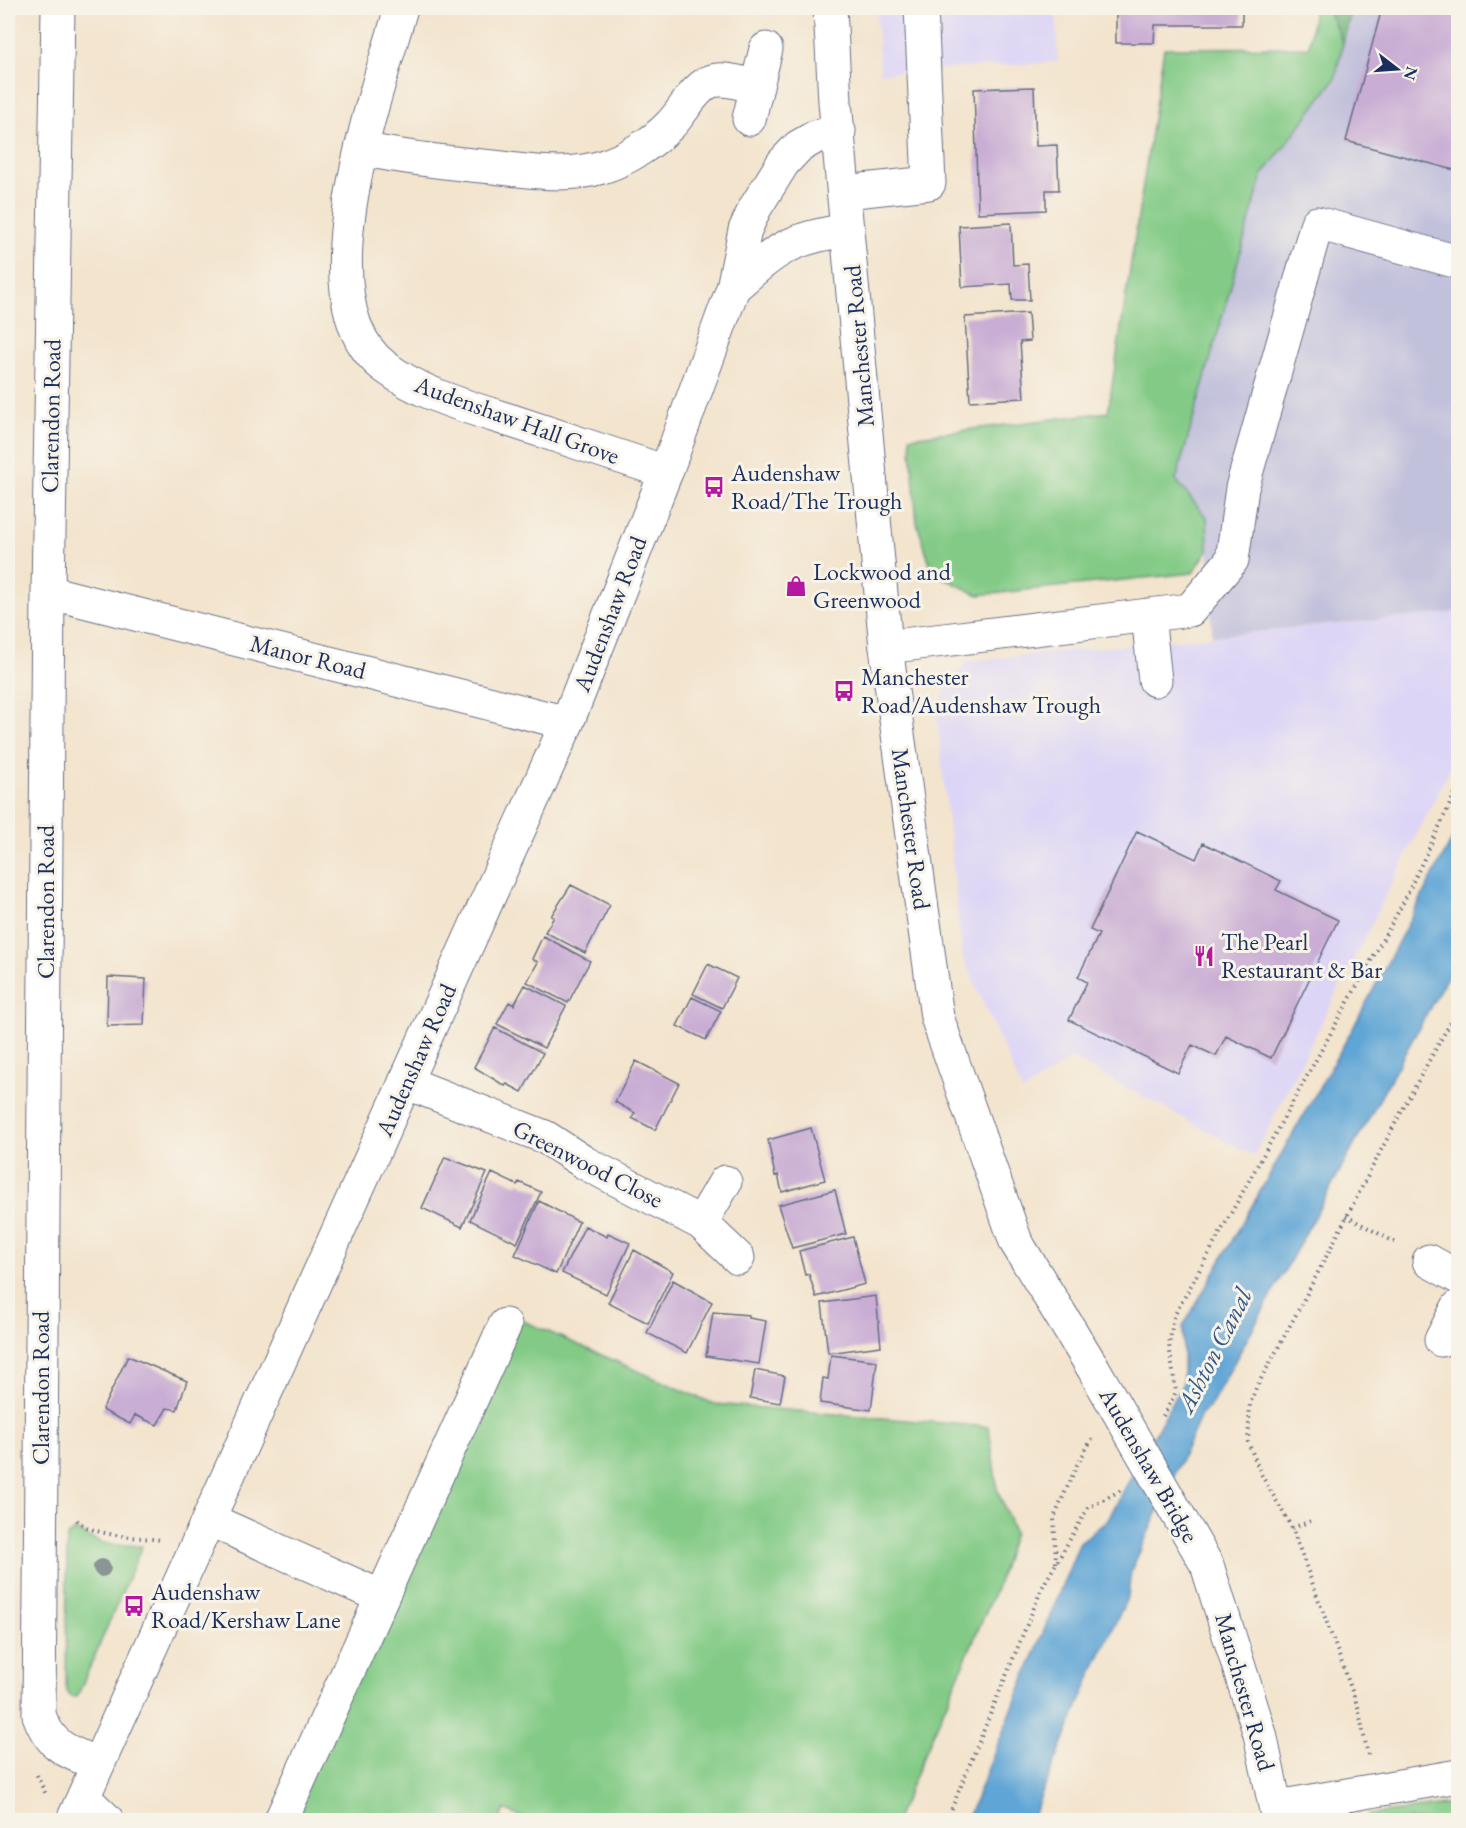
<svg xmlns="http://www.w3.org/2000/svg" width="1466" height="1828" font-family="'EB Garamond',serif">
  <rect width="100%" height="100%" fill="#f7f3e8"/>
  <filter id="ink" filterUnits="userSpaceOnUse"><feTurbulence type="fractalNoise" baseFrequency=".0167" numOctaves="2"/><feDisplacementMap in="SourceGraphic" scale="12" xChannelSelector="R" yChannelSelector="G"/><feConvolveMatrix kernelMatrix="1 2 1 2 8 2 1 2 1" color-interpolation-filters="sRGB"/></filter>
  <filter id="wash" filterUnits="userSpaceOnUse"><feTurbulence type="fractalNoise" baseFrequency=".008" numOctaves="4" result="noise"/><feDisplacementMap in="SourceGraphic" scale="24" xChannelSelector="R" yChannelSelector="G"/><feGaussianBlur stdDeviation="1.35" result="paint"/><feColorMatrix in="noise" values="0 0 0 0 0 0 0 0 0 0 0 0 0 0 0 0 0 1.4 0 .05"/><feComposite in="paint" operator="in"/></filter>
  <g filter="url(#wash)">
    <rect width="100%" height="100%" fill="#f3e4cd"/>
    <!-- built -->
    <path fill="#ddd5f6" d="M876,8h180l2,54 -178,11z
      M1458,612v133l-9,26 -195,385 -183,-98 -48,34 -61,-137 -25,-239 8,-26 22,-29z"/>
    <!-- industrial -->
    <path fill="#c2c1dc" d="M1352,8h106v604l-246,24 -5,-118 -31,-38 86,-304 73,-97z"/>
    <!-- green -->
    <path fill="#82ca85" stroke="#4e7c72" stroke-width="1.5" d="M1314,8h13l16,35 -8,36 -73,97 -86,304 31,38 1,32 -15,23 -215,22 -45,-22 -16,-50 -7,-86 198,-25 56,-364 145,-1z
      M521,1320l193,84 275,23 8,62 17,43 -17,54 -101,234h-368l-24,-10 -4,10 -215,-1z
      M77,1530c29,19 33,13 65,16l-65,151 -8,-1 -3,-5 1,-155z
      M1458,1803v17h-93l3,-5z"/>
    <!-- forest -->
    <path fill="#69ae72" stroke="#426e68" stroke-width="1.5" d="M1327,8h25l-9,35z"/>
    <!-- water -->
    <path fill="#5fa5d5" stroke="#3d6a9a" stroke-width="1.5" d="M1458,828v129l-249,451 -6,3 -72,160 -3,25 -36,77 -61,147h-64l113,-278 27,-21 76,-138v-56l170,-299z"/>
    <g id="blocks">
      <!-- building -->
      <path fill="#c9add4" d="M1116,8h126v17h-87l-1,18h-38z
        M1382,8h76v163l-112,-30z
        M1034,87l2,59 21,-1 2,45h-13v20l-68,3 -4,-124z
        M1011,223l2,42 15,-1 2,36h-18l-1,-16 -49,3 -3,-61z
        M1028,313l2,28 -10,1 4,56 -54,3 -5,-84z
        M1137,831l59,28 7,-16 78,38 -5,9 62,30 -67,138 -45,-22 -10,20 -24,-11 -14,28 -109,-53 18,-38 -9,-5 21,-43 -9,-4z
        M571,885l39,20 -25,48 -40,-21 9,-15 -3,-1z
        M543,936l47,25 -22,42 -41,-21 11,-20 -6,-3z
        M708,964l29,14 -15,30 -29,-14z
        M108,977l38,2 -2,46 -37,1z
        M525,985l41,21 -22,42 -47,-24 12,-22 5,3z
        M692,997l29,14 -15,29 -29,-14z
        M495,1028l48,25 -21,39 -15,-8 -2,2 -31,-19z
        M636,1061l43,22 -24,47 -23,-12 3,-5 -20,-11z
        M811,1128l14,52 -43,12 -4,-17 -3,1 -7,-36z
        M445,1157l42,16 -25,54 -40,-19z
        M492,1173l25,12 2,-3 22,10 -24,51 -47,-23z
        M835,1190l11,44 -54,14 -14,-43z
        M539,1201l40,21 -23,52 -41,-19z
        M585,1226l22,11 1,-4 22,10 -24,51 -44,-21z
        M853,1237l12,47 -49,13 -7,-23 -4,1 -6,-24z
        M634,1250l39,22 -25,51 -40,-20z
        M673,1280l39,22 -25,51 -40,-20z
        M876,1296l5,50 -53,7 -6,-50z
        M713,1312l36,3v3l17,3 -7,43 -53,-8z
        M831,1355l46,6 -6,49 -51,-7 3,-25 5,1z
        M128,1356l59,25 -10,29 -10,-2 -10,17 -22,-10 -5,9 -28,-14z
        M755,1370l30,6 -5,27 -30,-5z"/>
    </g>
  </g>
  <g filter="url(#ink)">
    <use href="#blocks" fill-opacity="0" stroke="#676e85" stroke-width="1.5"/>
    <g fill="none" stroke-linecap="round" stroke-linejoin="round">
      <defs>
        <path id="minor" d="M58,8l-10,584 -9,1123c12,33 29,37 59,49
          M401,8c-23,84 -103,295 -16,359 37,28 86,41 130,55 50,17 101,33 151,50
          M749,119l17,-70
          M361,149c44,9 88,14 132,18 35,4 74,11 109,0 25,-8 51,-24 69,-43 12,-12 24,-38 41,-43 14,-4 31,3 45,6
          M845,192l84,-9 -8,-175
          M48,592l519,131
          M1148,615l7,65
          M886,647l304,-37 42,-50 10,-72 75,-265 141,39
          M405,1082l140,55 40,26 116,60 37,35
          M701,1223l24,-41
          M1429,1261l29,16
          M1441,1340l17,-33
          M210,1520l172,77
          M84,1798l23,22
          M1277,1807l181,-31
          M281,1820l224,-495"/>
        <path id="major" d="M733,288c43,-38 56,-50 115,-58
          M73,1820l494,-1097 99,-251 67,-184 12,-58 10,-22 28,-45 15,-16 19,-11 22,-5"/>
        <path id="highway" d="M830,8l5,94 51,545 51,370 79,225 76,124
          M1207,1565l53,169 18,86"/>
      </defs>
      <!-- minor casing -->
      <use href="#minor" stroke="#676e85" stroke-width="35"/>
      <!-- major casing -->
      <use href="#major" stroke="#676e85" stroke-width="35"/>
      <!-- highway casing -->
      <use href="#highway" stroke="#676e85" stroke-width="35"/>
      <!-- path -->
      <path stroke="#676e85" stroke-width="4" stroke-dasharray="1.5 4.5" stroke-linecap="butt" d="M1346,1216l52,28
        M1163,1416l13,-24 -7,-47 5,-29 229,-413 55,-116
        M77,1520c15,17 63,17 84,20
        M1292,1528l22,-8
        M1056,1563l-2,-45 23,-53 15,-26
        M1368,1755l-10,-48 -66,-179 -31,-54 -13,-32 2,-38 6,-16c70,-125 130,-255 202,-378
        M37,1775l9,20
        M947,1820l95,-232 46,-80 35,-19"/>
      <!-- minor -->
      <use href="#minor" stroke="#fff" stroke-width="33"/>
      <!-- major -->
      <use href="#major" stroke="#fff" stroke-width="33"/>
      <!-- highway -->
      <use href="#highway" stroke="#fff" stroke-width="33"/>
      <defs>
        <path id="highway-bridge" d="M1092,1366l115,199"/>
      </defs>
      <!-- highway-bridge casing -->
      <use href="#highway-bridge" stroke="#676e85" stroke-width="35" stroke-linecap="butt"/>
      <!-- highway-bridge -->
      <use href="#highway-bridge" stroke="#fff" stroke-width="33"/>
    </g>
    <!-- trees -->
    <circle fill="#8a9695" cx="102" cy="1568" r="9"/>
  </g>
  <!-- icons -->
  <defs>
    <symbol id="bus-bare" viewBox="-9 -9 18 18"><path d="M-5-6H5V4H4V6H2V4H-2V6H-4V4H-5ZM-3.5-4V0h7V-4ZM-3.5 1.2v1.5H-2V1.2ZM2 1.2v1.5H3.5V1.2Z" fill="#b5179e" stroke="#f7f3e8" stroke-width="2.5" paint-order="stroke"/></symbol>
    <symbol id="shop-bare" viewBox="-9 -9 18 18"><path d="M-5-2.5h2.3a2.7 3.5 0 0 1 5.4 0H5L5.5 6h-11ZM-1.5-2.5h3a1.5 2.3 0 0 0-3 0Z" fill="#b5179e" stroke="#f7f3e8" stroke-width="2.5" paint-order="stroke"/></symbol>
    <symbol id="restaurant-bare" viewBox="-9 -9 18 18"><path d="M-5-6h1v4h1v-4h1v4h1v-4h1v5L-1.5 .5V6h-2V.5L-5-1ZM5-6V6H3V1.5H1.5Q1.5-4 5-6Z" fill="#b5179e" stroke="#f7f3e8" stroke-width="2.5" paint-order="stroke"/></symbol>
  </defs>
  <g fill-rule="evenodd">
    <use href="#bus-bare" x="699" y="472" width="30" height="30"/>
    <use href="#shop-bare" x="781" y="571" width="30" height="30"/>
    <use href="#bus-bare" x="829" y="676" width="30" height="30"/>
    <use href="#restaurant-bare" x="1189" y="941" width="30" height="30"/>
    <use href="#bus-bare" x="119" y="1591" width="30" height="30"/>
  </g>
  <g text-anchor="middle" stroke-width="6" stroke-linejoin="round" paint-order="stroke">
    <!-- street labels -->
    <g font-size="24" fill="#1b2f5e" stroke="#f7f3e8">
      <text transform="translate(859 346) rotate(-95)" y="8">Manchester Road</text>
      <text transform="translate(51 416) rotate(-89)" y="8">Clarendon Road</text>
      <text transform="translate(517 420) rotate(20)" y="8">Audenshaw Hall Grove</text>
      <text transform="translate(610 614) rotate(-69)" y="8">Audenshaw Road</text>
      <text transform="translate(308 657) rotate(14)" y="8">Manor Road</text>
      <text transform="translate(911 829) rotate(82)" y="8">Manchester Road</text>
      <text transform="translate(46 902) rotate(-90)" y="8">Clarendon Road</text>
      <text transform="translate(416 1060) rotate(-66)" y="8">Audenshaw Road</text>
      <text transform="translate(588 1164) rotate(27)" y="8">Greenwood Close</text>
      <text transform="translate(41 1388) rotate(-90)" y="8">Clarendon Road</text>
      <text transform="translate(1149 1465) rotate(60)" y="8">Audenshaw Bridge</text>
      <text transform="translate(1245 1692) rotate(74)" y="8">Manchester Road</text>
    </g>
    <!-- poi labels -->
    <g font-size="24" fill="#1b2f5e" stroke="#f7f3e8" text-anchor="start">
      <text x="731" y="481">Audenshaw<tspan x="731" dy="28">Road/The Trough</tspan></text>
      <text x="813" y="580">Lockwood and<tspan x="813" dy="28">Greenwood</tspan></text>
      <text x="861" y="685">Manchester<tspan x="861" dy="28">Road/Audenshaw Trough</tspan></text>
      <text x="1221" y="950">The Pearl<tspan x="1221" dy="28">Restaurant &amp; Bar</tspan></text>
      <text x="151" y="1600">Audenshaw<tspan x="151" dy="28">Road/Kershaw Lane</tspan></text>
    </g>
    <!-- water labels -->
    <g font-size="26" font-style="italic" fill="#335888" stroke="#f7f3e8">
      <text transform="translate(1214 1350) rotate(-63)" y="9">Ashton Canal</text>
    </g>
  </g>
  <!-- margin -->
  <rect width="1466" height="1828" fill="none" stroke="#f7f3e8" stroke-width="30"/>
  <!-- north arrow -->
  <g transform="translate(1397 69) rotate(107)" stroke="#f7f3e8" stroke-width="4.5" paint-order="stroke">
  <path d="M0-4.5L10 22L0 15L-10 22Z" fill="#1b2f5e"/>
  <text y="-9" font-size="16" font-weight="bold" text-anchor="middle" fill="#1b2f5e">N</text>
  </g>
</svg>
